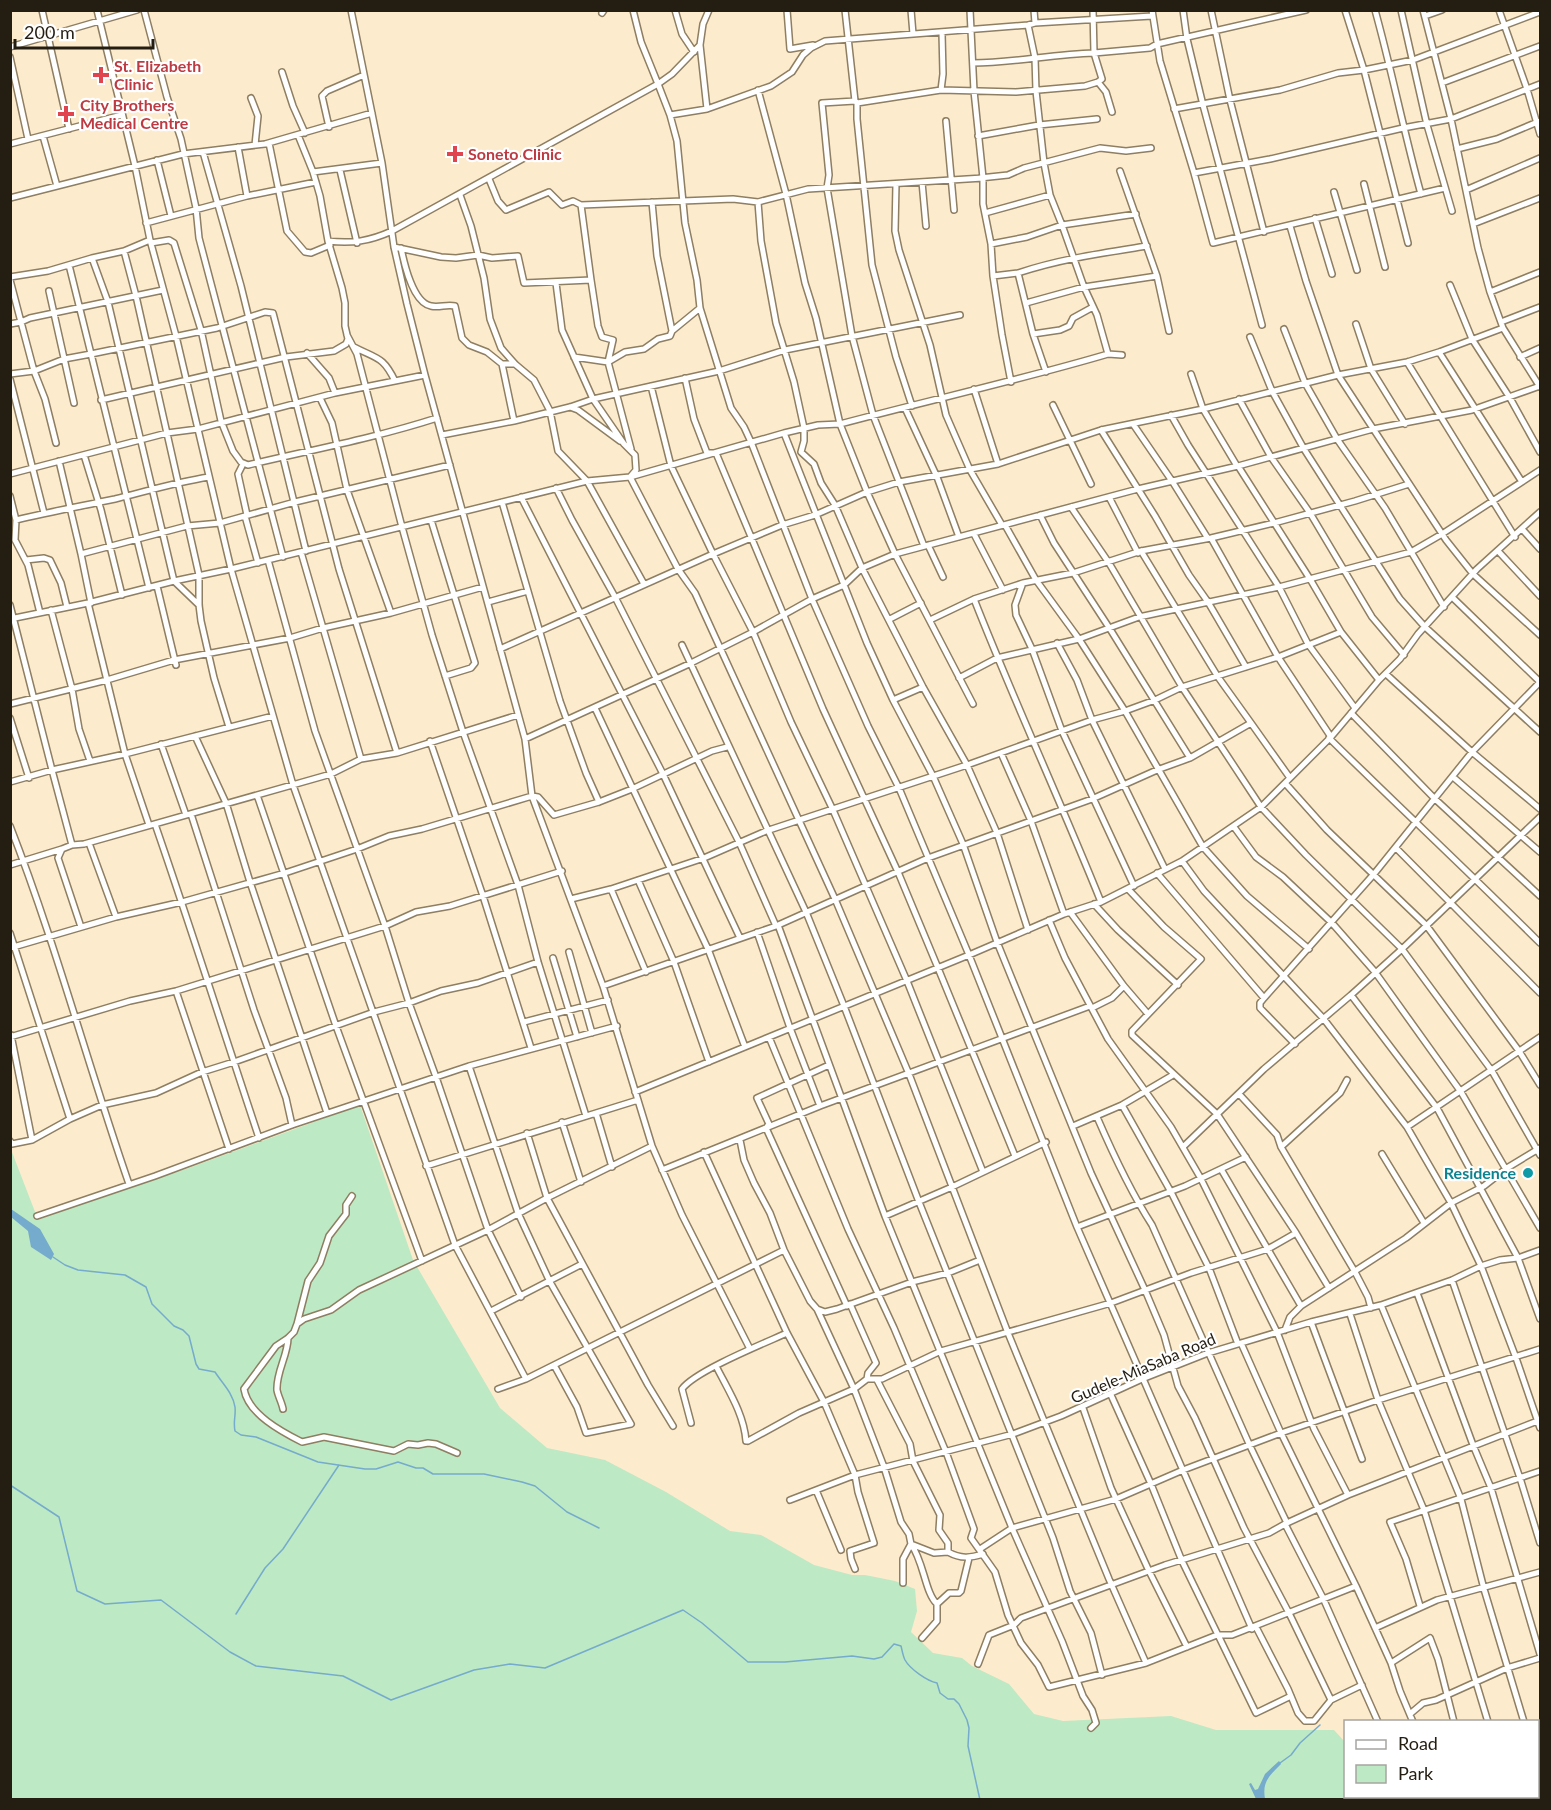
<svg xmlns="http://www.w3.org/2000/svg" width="1551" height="1810" font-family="Lato,sans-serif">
  <rect width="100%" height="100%" fill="#fdebcd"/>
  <!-- green -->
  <path fill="#bde9c4" d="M360,1105l53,155 87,148 47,40 58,12 61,32 64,39 31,4 53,30 38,10h13l30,6 20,8 2,22 -6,21 22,21 29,5 10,8 37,18 25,30 29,7 108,-5 45,14h118l11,12 1,54 28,1 1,2h-1364l-1,-652 27,70 149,-48z"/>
  <!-- water -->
  <path fill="#75abcc" d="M11,1209l29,20 14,25 -3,6 -20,-13 -3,-16 -17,-14z
    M1279,1761l2,3c-12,12 -19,18 -16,35h-9l-7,-15 2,-1 4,7 3,-1 7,-15z"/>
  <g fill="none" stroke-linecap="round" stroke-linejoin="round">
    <!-- stream -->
    <path stroke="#75abcc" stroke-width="1.5" d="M53,1257l12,8 13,5 47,5 21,12 6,17 22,22 9,4 6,6 7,28 3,5 16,3c7,11 18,21 20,35 1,9 -2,14 0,24l6,4 15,2 62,25 47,7h11l22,-7 18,6h7l10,6h51l38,8 13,4 32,26 32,16
      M10,1485l49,32 18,74 28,13 56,-4 69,52 26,14 87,10 48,24 83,-30 36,-6 35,4 138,-58 19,13 46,39h37l67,-6 22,3 8,-2 12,-13 7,2c1,4 2,10 4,14 5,9 22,21 32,23l3,10 8,6h6l5,5 8,16 2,8 -1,18 12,54
      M236,1614l29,-46 18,-19 56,-84
      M1280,1763l11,-8 9,-12 20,-18"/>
    <defs>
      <path id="minor" d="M42,10l27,119
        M97,10l38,156 15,74 26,96 55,233 62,216 162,460 71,134
        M144,10l23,87 14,42 15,69 3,30 84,319
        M351,10l31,153 12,84 13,57 18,71 100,364 7,57 71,190 49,160 30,69 68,134
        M633,10l8,32 17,42 14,-10 28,-29 7,64 -37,6 7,26 8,82 12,57 3,28 31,100 13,19 7,15 61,157 56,127 31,62 70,167 108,272 175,402
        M675,10l7,24 12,18
        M787,10l3,39 23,-4
        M845,10l10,91
        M911,10l2,24
        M970,10l4,81 9,87v26l8,40 2,32 9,59 9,47
        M1034,10l1,13
        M1152,10l8,51 34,112 19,70 232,-55
        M1183,10l4,29 16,66 59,220
        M1211,10l19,90 34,132
        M1345,10l19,60 44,173
        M1375,10c17,61 29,123 46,184
        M1401,10l26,115 25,86
        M1423,10l28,109 27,129 12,44 13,36 37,59
        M1499,10l28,79 13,45
        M602,13l2,-3
        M1425,16l17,-6
        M1028,25l7,33 1,33 8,72 6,32 12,30 74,-11
        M700,45l3,-21 6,-14
        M10,47l127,-37
        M10,57l18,82
        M973,63c40,0 80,-9 121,-10l-1,-43
        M282,72l11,34 12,27
        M1098,82l8,10 6,20
        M1442,83l98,-37
        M758,90l28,104 19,89 11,35 24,106 27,68 28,62 78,150
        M941,90l2,-16 -1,-41
        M251,98l7,18 -3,29
        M857,103v16l15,146 24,92 16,49
        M707,109l64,-23 21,-14 11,-17 8,-7 14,-7 203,-16 7,-2 117,-7
        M1174,109l106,-19 58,-17 26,-3 49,-10 127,-48
        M946,121l8,89
        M329,127l-7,-31 5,-5 37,-16
        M43,136l14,50
        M978,136l61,-11 58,-6
        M269,143l18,88 18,21 6,1 19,-8
        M10,144l112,-29
        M238,147l9,49
        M1457,149l40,-10 43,-18
        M203,152l38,134 65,265
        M157,160l14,56
        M340,170l17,73
        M1120,171l37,105
        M313,172l69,-9
        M1194,173l76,-14 133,-31 48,-9 89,-35
        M980,178l28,-3 16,-7 76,-20 26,3 25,-3
        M489,179l9,22 8,9 43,-18 13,13 11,-4 8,4 152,-6 25,3 50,-13 175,-11
        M922,182l4,44
        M896,184l-1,47 4,19 31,95 16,70 24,55 32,55
        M1364,184l21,83
        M1466,190l74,-32
        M1334,192l23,78
        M460,195l11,31 13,52 6,41 11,29 14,16 19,16 16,31 8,40 29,30 57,103
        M10,198l173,-44 82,-10 107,-31
        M652,202l5,54 15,75
        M758,202l3,39 15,82 18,59 10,46v13l-3,11 13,12 7,19 14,22 27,63 61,119 44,78 30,68 31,97
        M581,205l10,75
        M985,213l65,-18
        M1315,218l17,56
        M146,223l101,-27 69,-14
        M1473,224l67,-26
        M1290,226l16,55 32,94 108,165 27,34 67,61
        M150,240l-26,11 -32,7 16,44 66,279 25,24
        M328,241c24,3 42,0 64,-10l266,-147 12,31
        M151,243l18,-3 5,3 27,87 20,91 12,30 8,11 7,3c63,-15 127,-27 189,-47
        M991,244l36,-7 35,-12 22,62 73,-11 12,55
        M394,247l47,10 15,1 22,-3 14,3 26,-2 6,27 67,-3 7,46 4,11 11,3 -5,22 23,87
        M401,248c3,15 12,55 30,58 8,2 16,-2 24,0l7,32 7,7 18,7 15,12h13
        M124,251l12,45 63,279v30l2,16 13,57 15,49
        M69,265l80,323
        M1018,273c42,-14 85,-20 129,-27
        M993,276l25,-3 15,61 13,38
        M10,277l38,-6 44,-13
        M10,280l11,42 13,49 11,28 11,44
        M556,283l6,47 31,69 31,45 11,11 1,15 -6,7 48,92 17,24 140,306 74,175 99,259 101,246 37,84
        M1450,285l22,54 38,59 30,54
        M49,291l25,112
        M1490,292l50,-20
        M1026,303l58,-16 13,28 11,39
        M1501,322l39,-15
        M10,324l11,-2 9,-4 133,-28
        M1356,324l15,45 34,55
        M1284,329l21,54 32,56 48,69 59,99
        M1033,334l27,-4 9,-4 4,-8 20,-11
        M347,335l10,19 45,173 30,108 31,97 55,153 20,77 48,154
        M1250,337l22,54 32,58 96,150 25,28 115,105
        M354,347c23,12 29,9 41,34
        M1439,352l83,130
        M307,353l22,25 6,15
        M574,357l34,5 17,-10 19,-3 14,-10 12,-3 2,-5 28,-23
        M1520,357l20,-9
        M1407,362l108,175
        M502,364l12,57
        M10,374l24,-3 30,-12 27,-5 126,-26 48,-16 8,1 66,256 58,184
        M1191,374l12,35 34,57
        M685,378l9,41 13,34h9l107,256 75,163 40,96 77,188
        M10,379l34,134
        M651,386l20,80 42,88 40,78 38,90 42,88 74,171 76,191
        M974,389l24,75
        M320,398l12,25 15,67 44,123
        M1239,399l32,58 39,56 62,104 32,38
        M101,400l185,-43 48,-6 12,-7 2,-5 -3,-13v-23l-3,-15 -14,-47 -8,-45 -7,-24 -15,-37
        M1053,405l38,79
        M570,407l8,3 42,31
        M905,408l32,69 22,60
        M1171,415l17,30 91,142 29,57 47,64
        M1133,424l39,57 35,56
        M1101,430l54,86 34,59 19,27 38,65
        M784,433l83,210 26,57 40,76 30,68 34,98 94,231 54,117 19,45 14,51 17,32 49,110 45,85 42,87 -17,21h-9l-7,-8 -10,-24 -32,-62
        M442,435l72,-14 56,-14 23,-8 126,-28 66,-21 175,-35
        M84,455l17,55 21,85
        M59,461l22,93 10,49
        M243,464l-5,10 9,41
        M10,474l157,-41 31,-4 137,-36 90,-18
        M556,488l16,32 43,77 82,162 42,83 37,84
        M10,496l6,24 -1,20 13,25 12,48
        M521,497l142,277 77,164
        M1109,497l29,56
        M502,502l58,199 26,72 13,29
        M1071,507l38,56 73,124 79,120 45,48 96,94 90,122 48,84
        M1040,515l14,28 56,86 80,129
        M245,516l13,47
        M16,520c33,-8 66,-14 99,-21 32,-8 62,-17 94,-22
        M431,520l44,143 -4,5 -26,8
        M1005,525l31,55 43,59 46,72 78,136 44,49 62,53
        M1522,529l18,20
        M974,534l29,56
        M1211,538l67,119 53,80
        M928,545l15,32
        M924,546l-51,-131 -21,-79 -25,-148 2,-13 -7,-72 33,-2 2,2 84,-13 75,2 69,-6 13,-4 4,-3 -8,-26 56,-5 7,-4 149,-34
        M1498,551l42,45
        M301,552l60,207
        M81,554l106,-28 33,-3 75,-21 155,-37
        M26,560l18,-2 6,2 11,23 6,24
        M268,560l47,171 70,195 24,77 27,74 52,153 33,67
        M1023,583l-8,22 1,10 16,34 30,82 72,155
        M157,586l19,79
        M1452,597l88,85
        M974,599c40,102 86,201 127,303
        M488,602l40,-11
        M88,603l37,151 24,71
        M10,605l42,165 20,75
        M51,610l21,79 7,40 11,32
        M10,619l78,-16 86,-22 57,-12 356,-88 43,-4 154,-44 34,-8 22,-1c90,-24 180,-44 268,-70l14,1
        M890,619l31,-16
        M930,620l44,-21 49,-16 50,-10 68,-22 70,-13 63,-15 81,-22 54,-17
        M1341,632l38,48
        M1057,643l20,37 15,40 73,149
        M682,645l124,267 38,94 75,196 134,336 17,53 21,42 11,42
        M500,649l213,-95 69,-29 33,-10 52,-23 32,-10 99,-18 103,-34 102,-21 135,-34 69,-13 32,-10 64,-24
        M1386,674l86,78 68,57
        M959,678l38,-20 82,-19 60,-22 140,-30 132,-35 31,-18 98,-64
        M893,700l30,-13
        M10,704l97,-24 67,-20 116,-22 33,-10 68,-15 92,-26
        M595,708l113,241 37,98
        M1351,713l84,86 105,97
        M10,718l19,60
        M1251,723l39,55
        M195,736l31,67 24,79 77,231
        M1329,738c70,69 142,136 211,205
        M525,739l164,-75 64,-32 59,-33 32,-14 18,-17 33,-14 243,-65 100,-23 135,-37 99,-19 68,-24
        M430,741l53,155 48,152
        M161,744l25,71
        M1001,753l30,68 33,93
        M1453,777l87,75
        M10,782l42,-12 73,-16 148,-38
        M1285,783l42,47 99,95 93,126 21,34
        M257,795l79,231 86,235
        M191,814l63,196 32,88 6,27
        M155,824c36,104 69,209 104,314
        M10,826c46,118 78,240 119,358
        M1234,827l22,30 27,20 49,46 43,49 86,120 79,136
        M89,843l27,74
        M1396,848l144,145
        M1182,861l22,30 119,127 84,109 44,76 30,63 35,92 24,70
        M10,865l52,-16
        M1157,873l107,125
        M638,880l36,82 35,100
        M611,889l35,83
        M1128,889l36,38 37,32 -69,72v4l85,79 79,119 33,55
        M571,899l40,-10 93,-31 62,-27 201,-66 125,-45 33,-9 30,-11 27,-13 96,-30 63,-25 -31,-53 -72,-113
        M1094,904l24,26 60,55
        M1070,912l54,74 24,28
        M1049,920l16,38 43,81 63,88 29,50 77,155 37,97 34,66
        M778,925l107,291 127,312 50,113 21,55 9,14 4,13 -5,5
        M81,927l-23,-69 4,-9 10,-4 12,-1 247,-70 30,-15 36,-6 121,-38
        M757,932l33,96 30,78
        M10,933l60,186
        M10,948l106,-31 66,-15 103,-29 72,-24 32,-13 33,-7 110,-33 6,1 16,18 45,-13 33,-13 80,-38 15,-4
        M569,952l23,81
        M553,958l24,79
        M603,986l173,-60 152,-68 164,-59 65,-29 33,-12 61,-35 -33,-46 -77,-126
        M176,991l53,158
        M1351,995l51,-46 138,-132
        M524,1022l84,-22
        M11,1035l21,105
        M10,1037l120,-36 46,-10 209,-65 31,-14 34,-6 112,-35
        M769,1037l79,192 46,99 52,124 28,77 -3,9 24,34 13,43 13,28 17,22 11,22 97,-24 71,-28h15l124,-49
        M1295,1044l-35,-36v-5l4,-5 110,-124 98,-122 68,-70
        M829,1065l-72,33 12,26 -3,4 81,178
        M469,1066l49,147 32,69 81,142 -45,9 -9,-26 -23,-42
        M635,1092l334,-137 95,-41 37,-12 81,-41 79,-54 70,-70 48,-57 21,-21 18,-25 59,-65 63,-57
        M1239,1094l38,41 4,12 74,125 13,25 3,11
        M1122,1105l49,87 38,76 29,76
        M596,1113l16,54
        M1097,1117c16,37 33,74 55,108l98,221 37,77 -2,1 38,74 55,124
        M562,1122l19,60
        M1073,1126l49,-21 51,-30
        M1407,1127l133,-90
        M527,1133l20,65 101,187 25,41
        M740,1140l4,20 10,23 16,30 14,37 26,51 7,8 8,3 12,-3 75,-27 36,-9 32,-13
        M10,1141l2,3 20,-4 38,-21 32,-14 54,-12 46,-21 32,-10 140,-50 35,-9 32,-12 37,-8 60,-21
        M1184,1146l80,-77 87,-74 86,113 81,150 22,61
        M1281,1147l59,-54 7,-13
        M704,1152l83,181 37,69 31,73 3,17 16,51 -24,8 1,8 4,10
        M1382,1154l42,69
        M426,1166l212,-66
        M1221,1169l80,137
        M662,1170l158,-64 270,-100 2,2 20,-10 12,-12
        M37,1216l118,-40 137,-51 177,-59 148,-40
        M885,1216l67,-29 94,-45
        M1077,1227l108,-41 61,-29
        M1452,1280l68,198 20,65
        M1417,1293l56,152 18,43 49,166
        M850,1304l26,59 -8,10 -1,6
        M1381,1305l80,194 23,90 40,133
        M817,1309l37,80 30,78 17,55 8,12 2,10 -8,15v24
        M491,1311l91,-47
        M1350,1314l28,86 46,110 64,212
        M1311,1322l51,137
        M297,1324l11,-43 12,-18 9,-27 17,-22v-9l6,-9
        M1285,1330l5,-13 11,-11 105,-68 45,-35 33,-17 23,-18 33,-20
        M1241,1343l40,90 75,153 35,77 9,28 13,31
        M716,1366c12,24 28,48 30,75
        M877,1380l33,64 3,17 27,54 -1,15 9,13v9c13,7 22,6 35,2
        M498,1389l28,-10 258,-129
        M1111,1395l40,89 31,77 74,152 35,-17
        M1083,1408l28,80 38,83 38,76
        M283,1409c-1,-6 -5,-13 -6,-19 -1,-18 11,-35 11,-52
        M691,1423l-9,-34c13,-18 83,-46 105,-56
        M748,1441l51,-28 55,-24 13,-10h15l59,-28 170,-48 80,-30 77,-24 28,-16
        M457,1453l-21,-9 -8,-1 -10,2 -10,-1 -14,7 -70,-14 -22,5c-20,-10 -54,-28 -58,-53l32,-43 12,-8 6,-6 3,-8 7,-5 27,-9 28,-20 129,-60 59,-32 105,-52
        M816,1490l25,60
        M790,1500l65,-25 158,-41 48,-18 81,-37 66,-26 103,-31 70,-17 71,-25 29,-14 19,-6 18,-2 22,-8
        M1287,1523l61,-28 192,-75
        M980,1549l32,-21 104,-29 67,-29 98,-37 97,-33 162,-51
        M937,1604c-12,-11 -13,-42 -26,-60l23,9 14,-1
        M1420,1606l-14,-47 -16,-37 150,-51
        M1375,1628l62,-28 103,-28
        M922,1638l15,-17v-17l12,-11h10l2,-2 8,-33
        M1391,1663l39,-25 8,21 16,63
        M978,1664l11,-29 25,-10 7,-7 144,-53 104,-32 16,-9
        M1331,1700l31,-15
        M1410,1714l13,-11 13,-3 71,-32 33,-10
        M1538,1735l2,-1
        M1408,1796l2,4
        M1443,1796l1,4"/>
    </defs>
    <!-- minor casing -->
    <use href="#minor" stroke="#8e7e62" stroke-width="8"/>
    <!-- minor -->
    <use href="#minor" stroke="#fff" stroke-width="5"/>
  </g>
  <!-- markers -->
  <g fill="#e0444e" stroke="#fff" stroke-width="2">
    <path d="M98 66h6v6h6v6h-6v6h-6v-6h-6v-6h6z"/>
    <path d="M63 105h6v6h6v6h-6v6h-6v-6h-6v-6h6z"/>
    <path d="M452 145h6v6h6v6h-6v6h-6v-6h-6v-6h6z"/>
  </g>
  <circle fill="#0f9aa8" stroke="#fff" stroke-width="2" cx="1528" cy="1173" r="6"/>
  <g text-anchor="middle" stroke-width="4.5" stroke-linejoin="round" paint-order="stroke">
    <!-- health labels -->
    <g font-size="16" font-weight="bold" fill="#be3a42" stroke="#fff" text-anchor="start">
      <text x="114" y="72">St. Elizabeth<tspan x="114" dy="18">Clinic</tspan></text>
      <text x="80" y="111">City Brothers<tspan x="80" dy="18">Medical Centre</tspan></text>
      <text x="468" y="160">Soneto Clinic</text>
    </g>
    <!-- culture labels -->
    <g font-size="16" font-weight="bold" fill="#0d838f" stroke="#fff" text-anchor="end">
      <text x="1516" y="1179">Residence</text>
    </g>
    <!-- street labels -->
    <g font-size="16" fill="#241e12" stroke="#fff">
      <text transform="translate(1143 1368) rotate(-23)" y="6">Gudele-MiaSaba Road</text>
    </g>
  </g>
  <!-- border -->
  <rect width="1551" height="1810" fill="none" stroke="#241e12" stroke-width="24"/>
  <!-- legend -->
  <rect x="1344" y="1720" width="195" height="78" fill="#ffffff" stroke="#a7a5a0" stroke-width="1.5"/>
  <rect x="1356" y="1740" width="30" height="9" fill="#ffffff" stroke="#a7a5a0" stroke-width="1.5"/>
  <text x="1398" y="1750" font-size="18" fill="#241e12">Road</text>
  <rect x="1356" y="1765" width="30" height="18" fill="#bde9c4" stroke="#a7a5a0" stroke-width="1.5"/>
  <text x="1398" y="1780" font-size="18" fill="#241e12">Park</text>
  <!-- scale -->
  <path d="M15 39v9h138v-9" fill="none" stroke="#241e12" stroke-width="3"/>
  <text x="24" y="39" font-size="18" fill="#241e12" stroke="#ffffff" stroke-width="4.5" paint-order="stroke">200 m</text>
</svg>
